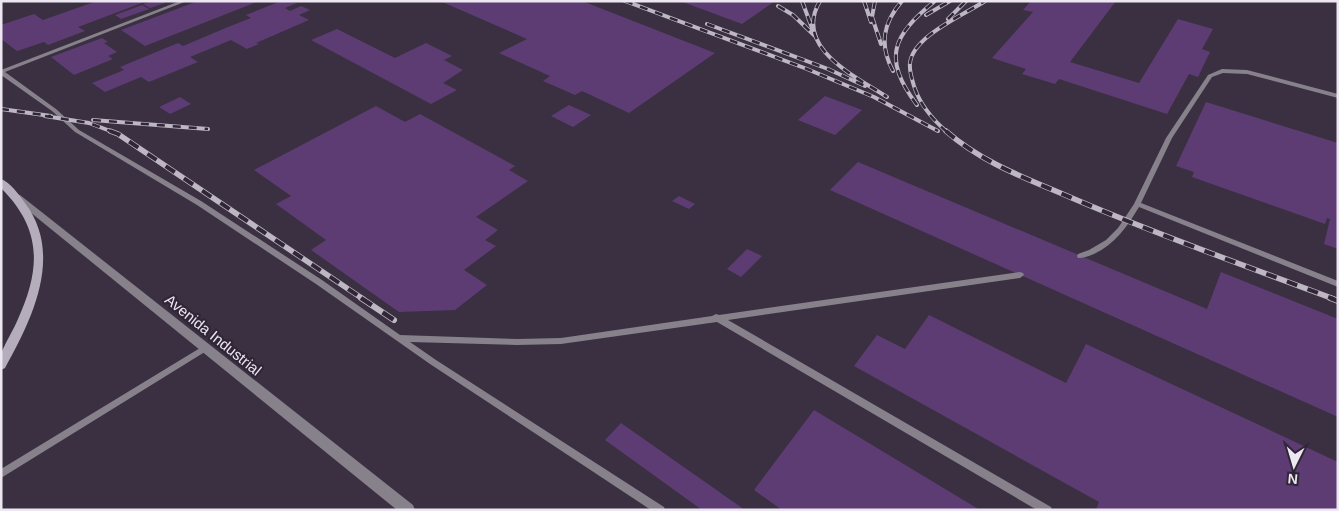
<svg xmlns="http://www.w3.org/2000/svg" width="1339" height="511" font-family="Arial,sans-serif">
  <rect width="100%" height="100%" fill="#3a3041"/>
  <!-- building -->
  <path fill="#5d3c74" d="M97,1h50l-69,26 7,4 -37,14 -4,-3 -27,9 -16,-12v-14l33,-11 9,6z
    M152,1h11l2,2 -15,5 -7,-4z
    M198,1h61l-114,45 -24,-16z
    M281,1l16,2 -12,5 5,3 11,-5 9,4 -11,5 10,5 -53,23 3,1 -12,5 -16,-9 -41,17 8,5 -49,20 -8,-5 -36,15 -13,-9 32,-13 -4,-3 58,-24 5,3 45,-19 23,-9 -5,-3z
    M440,1h142l133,52 -86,60 -47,-22 -7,4 -32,-14 7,-5 -51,-23 28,-14z
    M680,1h95l-33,23z
    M1031,1h85l-46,61 69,21 39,-64 35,10 -11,20 8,3 -12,25 -9,-3 -22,40 -108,-35 -4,5 -33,-10 4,-5 -34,-11 41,-46 -10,-2z
    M142,5l7,4 -28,10 -6,-4z
    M337,29l58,29 31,-15 26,13 -8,4 19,10 -20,13 14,7 -26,14 -120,-64z
    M102,38l6,4 -4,1 13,9 -9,4 5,3 -39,16 -23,-18z
    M825,96l37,14 -27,25 -37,-15z
    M180,97l11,7 -21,10 -11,-7z
    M1206,102l132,41v106l-14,-5 6,-25 -3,-1 -2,6 -133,-47 2,-5 -18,-6z
    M569,105l22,10 -18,12 -22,-11z
    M376,106l29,16 15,-8 95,52 -6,4 19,11 -52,36 22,13 -13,10 11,6 -32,24 23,15 -32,25 -56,2 -88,-62 15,-10 -50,-36 15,-8 -37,-26z
    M858,162l349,147 14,-37 117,47v98l-508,-227z
    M679,196l16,8 -6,5 -17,-8z
    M747,249l15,7 -21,21 -14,-8z
    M929,315l137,68 20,-39 252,118v48h-242l3,-8 -245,-136 23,-31 28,14z
    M814,410l166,100h-198l-28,-20z
    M621,423l124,87h-43l-97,-70z"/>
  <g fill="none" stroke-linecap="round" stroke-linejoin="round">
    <!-- lane -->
    <path fill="#86818a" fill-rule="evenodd" d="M180,1h7l-182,71 51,37 23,21 122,71 121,79 78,55 117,4 44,-1 151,-22 4,-2 3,1 301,-43 3,1 1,2 -4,3 -292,42 323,187 1,3h-15l-320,-188 -156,22 -44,1 -107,-3 26,18 228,147 1,3h-14l-221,-146 -114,-80 -119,-79 -122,-73 -23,-21 -51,-36v-5z
      M1222,69l25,1 91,24v4l-91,-24 -24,-1 -11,4 -40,61 -31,65 197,78v6l-199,-80c-12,20 -24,37 -45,47 -5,2 -10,4 -16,4l-1,-2 1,-2 11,-4 17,-10 12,-12 16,-24 32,-66 42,-63z
      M205,345l3,1 1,2 -1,2 -207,128v-9z"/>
    <!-- street -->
    <path fill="#86818a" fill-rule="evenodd" d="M17,194l3,1 393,310 2,5h-18l-383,-311 -2,-2 2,-2z"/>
    <!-- secondary -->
    <path fill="#b5adbb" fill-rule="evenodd" d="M1,179c10,4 18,16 24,24 39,52 7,116 -20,165l-4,2c0,-5 -1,-11 0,-16 3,-9 13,-25 17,-35 23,-51 24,-90 -17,-131z"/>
    <defs>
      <path id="rail-far2" d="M625,1l182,68 67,28 64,34
        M802,1l10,27
        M820,1c-28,47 37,76 67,96
        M864,1l7,21
        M875,1l-3,16 9,27
        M778,6l15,9 23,22
        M926,15l24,-14
        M948,19l18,-18
        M707,24l121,45 37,17
        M893,71c-14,-26 -10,-48 9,-70
        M917,105c-35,-47 -25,-69 18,-104
        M1,109l50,7
        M45,116l44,7 24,9
        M93,120l115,9
        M947,132c-15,-13 -27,-27 -33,-46 -2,-7 -5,-15 -4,-23 3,-27 54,-48 75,-62"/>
      <path id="rail-far1" d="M110,131l8,3 245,165
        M946,131c36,32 82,48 126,67 86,37 174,68 262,101"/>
      <path id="rail" d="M361,298l33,22
        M1330,298l8,3"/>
    </defs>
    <!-- rail-far2 casing -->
    <use href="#rail-far2" stroke="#bdb6c3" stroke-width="4"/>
    <!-- rail-far1 casing -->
    <use href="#rail-far1" stroke="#bdb6c3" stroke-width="5.5"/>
    <!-- rail casing -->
    <use href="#rail" stroke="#bdb6c3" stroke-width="6"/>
    <!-- rail-far2 -->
    <use href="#rail-far2" stroke="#302637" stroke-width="2.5" stroke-dasharray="8" stroke-linecap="butt"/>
    <!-- rail-far1 -->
    <use href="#rail-far1" stroke="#302637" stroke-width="4" stroke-dasharray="11" stroke-linecap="butt"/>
    <!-- rail -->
    <use href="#rail" stroke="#302637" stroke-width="4.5" stroke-dasharray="13" stroke-linecap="butt"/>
  </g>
  <g text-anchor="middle" stroke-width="4.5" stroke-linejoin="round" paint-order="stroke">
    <!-- street labels -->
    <g font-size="15" fill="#ede7f2" stroke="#302637">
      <text transform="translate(213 335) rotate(39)" y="5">Avenida Industrial</text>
    </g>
  </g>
  <!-- border -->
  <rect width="1339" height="511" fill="none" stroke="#ede7f2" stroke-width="5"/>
  <!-- north arrow -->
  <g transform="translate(1294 466) rotate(185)" stroke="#302637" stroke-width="4" paint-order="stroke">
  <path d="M0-4L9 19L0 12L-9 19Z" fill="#ede7f2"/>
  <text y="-8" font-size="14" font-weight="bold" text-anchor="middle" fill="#ede7f2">N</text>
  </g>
</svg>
